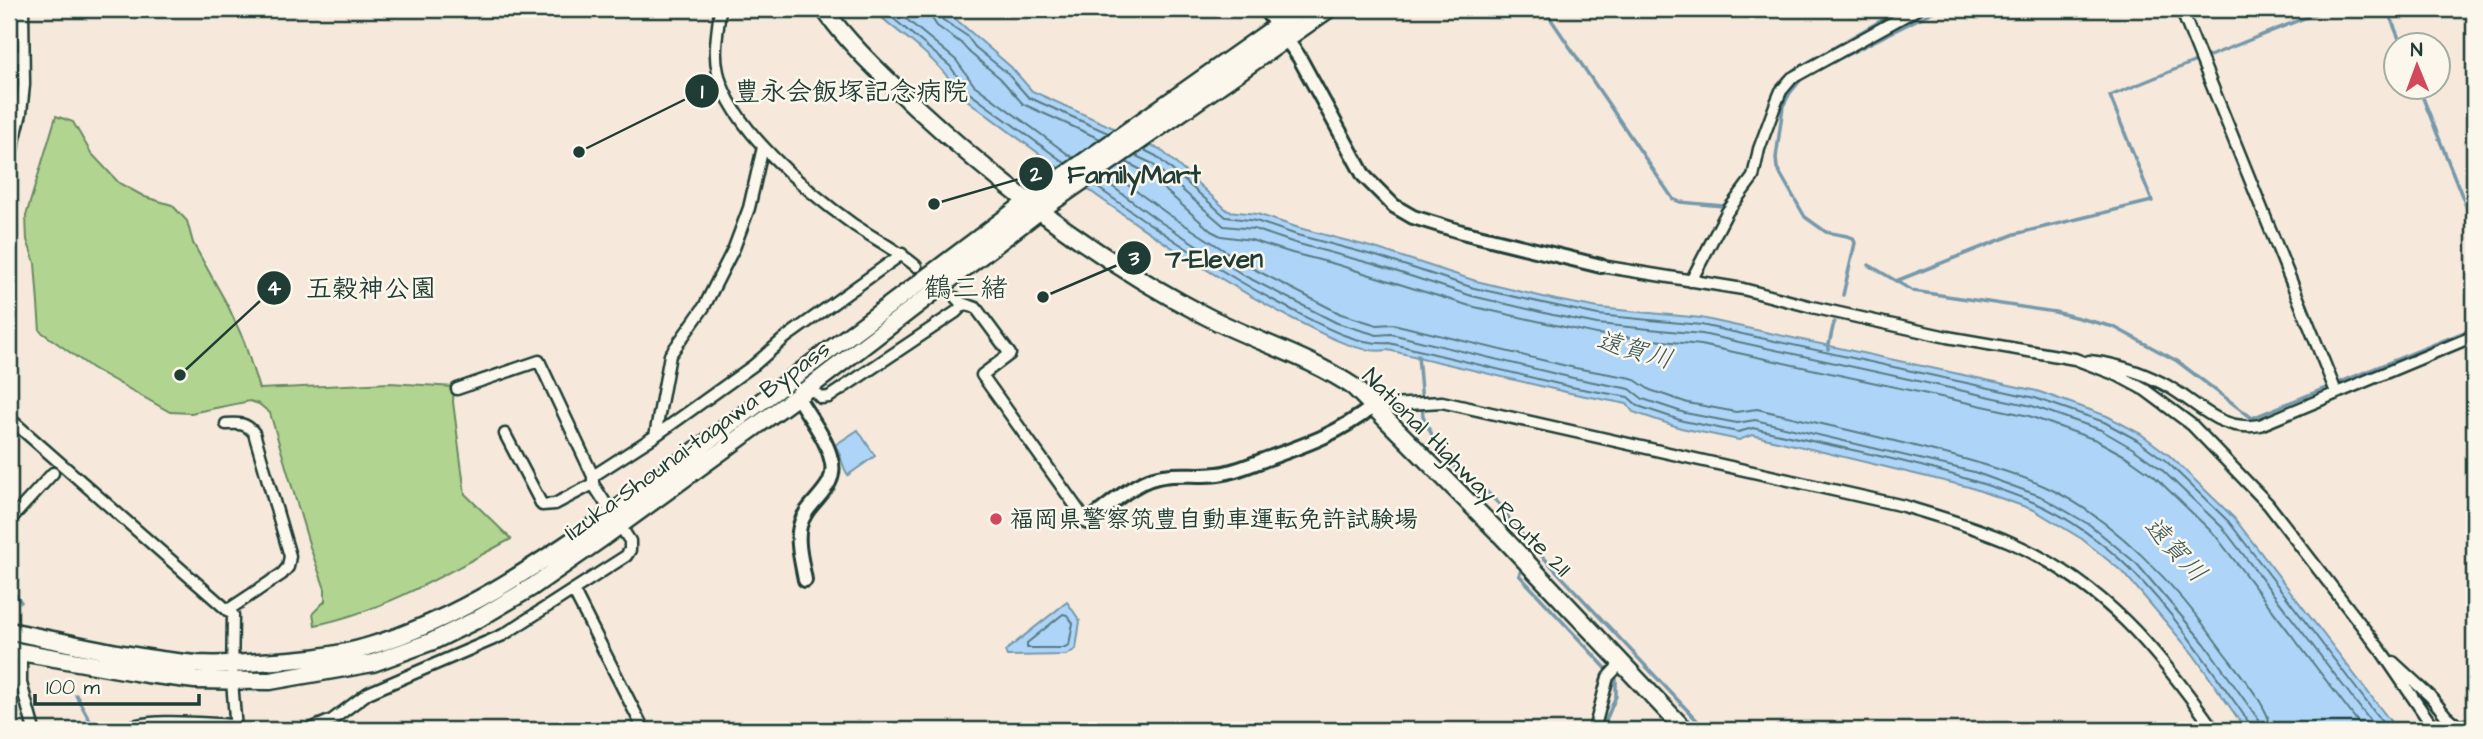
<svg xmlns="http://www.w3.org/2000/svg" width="2483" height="739" font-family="'Architects Daughter','Klee One',sans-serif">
  <rect width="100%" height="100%" fill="#f6e9db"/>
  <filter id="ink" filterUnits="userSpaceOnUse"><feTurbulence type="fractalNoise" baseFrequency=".0143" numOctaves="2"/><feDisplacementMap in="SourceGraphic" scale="14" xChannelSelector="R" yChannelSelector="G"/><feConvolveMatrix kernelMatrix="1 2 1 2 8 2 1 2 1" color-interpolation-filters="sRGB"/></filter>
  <g filter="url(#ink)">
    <!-- green -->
    <path fill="#b1d590" stroke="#688962" stroke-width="2" d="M56,116l17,6 18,31 28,30 26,14 27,8 15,16 6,22 35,63 16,35 15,48 131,-6 64,4 -1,15 12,92 46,45c-62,33 -126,72 -196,86l-2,-12 12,-12v-12l-15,-42 -40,-134 -11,-9 -9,-3 -59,12 -21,-1 -78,-44 -52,-37 -5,-68 -8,-23 -1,-24z"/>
    <!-- water -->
    <path fill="#aed5f8" stroke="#7598aa" stroke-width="2" d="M873,9h71l67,58 21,24 128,58 68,62 29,3 42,14 79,21 98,32 80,19 43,8 102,10 336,73 70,25 34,18 29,22 64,62 163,212h-151l-53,-76 -68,-80 -43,-35 -48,-29 -65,-23 -217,-52 -13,5 -58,-12 -48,-16 -6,-8 -57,-11 -182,-43c-30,5 -69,-18 -95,-31 -118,-61 -224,-143 -330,-222 -15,-22 -32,-40 -52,-56 -14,-11 -26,-19 -38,-32z
      M858,430l17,26 -27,19c-7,-10 -6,-20 -13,-30z
      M1067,602l13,19 -4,28 -10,6 -59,1 -2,-5z"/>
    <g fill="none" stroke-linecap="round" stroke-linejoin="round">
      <!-- shore -->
      <path stroke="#587a82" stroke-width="2" d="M882,9l68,57 18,26 97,71
        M894,9l62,51 18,25 99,73
        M930,9l1,8 6,9 24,17 9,10 30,25 23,26 77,35
        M938,9l5,11 24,16 8,11 31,25 22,25 80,36
        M1144,150l12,6 70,61 30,4 41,14 79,21 98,32 124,27 103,10 334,73 69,24 33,18 29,21 63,61 159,208
        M1136,156l15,7 73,63 30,3 41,14 78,21 99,32 81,19 44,9 105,10 330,72 69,24 31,18 28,20 63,60 154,202
        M1126,162l19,10 66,59 10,5 30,4 41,13 43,11 135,42 126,28 105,11 328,71 67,24 31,17 27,19 61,59 149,195
        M1111,173l57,41 82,53 91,47 36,11 16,-1 182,44 57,10 18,12 38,13 48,9 21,-3c60,14 121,27 181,43 35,9 72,19 106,34 69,31 135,102 178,164 14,19 48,57 49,80
        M1102,179l60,44 83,53 92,47 40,12 14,-1 182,44 57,11 13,10 42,14 52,10 18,-3 219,52 66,24 50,29 47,39 68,80 53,75 2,11
        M1094,185c65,46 129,90 200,126 29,15 61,34 95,32l182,44 57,10 10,9 45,15 55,11 15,-4c94,22 193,38 282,75 32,13 71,42 95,66 46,46 83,102 120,155l1,6
        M1063,614l4,1 6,8 -4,22 -6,3h-36v-5z"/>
      <!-- stream -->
      <path stroke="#7598aa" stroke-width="3.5" d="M1544,9l129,190 7,3 43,4 4,-4
        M2387,9l15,37
        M1902,10l1,-1
        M2207,57l120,-48
        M1779,86l5,-8 9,-7 103,-59
        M2419,88l55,138
        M1869,265l44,26 142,21 59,15 63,34 75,57 76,-31
        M1896,281l119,-47 137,-33 -42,-105 86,-35
        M1843,295l12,-52 -2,-5 -6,-2 -21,-4 -21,-15 -28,-49 -1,-10 7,-52 7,-13 13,-16 135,-68
        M1828,349l6,-27
        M1418,355l5,61 10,21 26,36 21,12 25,25 6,13 195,207
        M2338,383l136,-55
        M1522,568l-3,7 97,104v17l-14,34
        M9,586l12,16
        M76,695l19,35"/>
      <!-- minor-tunnel -->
      <path stroke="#cbc7ba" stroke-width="10" stroke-dasharray="10 5" stroke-linecap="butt" d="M916,266l40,32"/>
      <defs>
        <path id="minor" d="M720,9c-2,21 -7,43 -2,63 12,56 91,121 136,153 21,14 43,25 62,41
          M2181,9l155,383
          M9,58l14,-3
          M9,163l12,-50 3,-28 -1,-76
          M1601,266l142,23 69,18 135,30 128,22 42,16 28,15 47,35 76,79 114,148 53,78
          M1691,281l36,-69 26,-35 6,-28 17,-46 5,-12 11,-13 125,-69
          M956,298l5,5 15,5 34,46 -28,21 105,147
          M2089,361c27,3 50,10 73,22 34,17 56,50 98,42l214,-89
          M810,387l11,11 8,-1 127,-85 4,-4 1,-5
          M1374,406l68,-4 462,104c36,11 72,21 106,36 93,41 147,107 204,188
          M9,418l224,197 -1,66 4,49
          M226,424c13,-1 20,-1 28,9l36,123 -2,11 -6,7 -54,36
          M505,434l37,71 13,-1 38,-20
          M655,436l15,-81 34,-48 30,-59 15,-40 14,-61
          M593,476l62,-40 99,-71 31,-27 117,-84
          M9,521l44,-48
          M573,590l71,140
          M21,652v31l13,47
          M2393,662l37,34 16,20 12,10 16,-2
          M124,730c21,-13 83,-6 111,-5
          M308,730l24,-10 36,-27 135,-58 123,-79 4,-6v-9l-37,-57v-8l-54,-115 -82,28
          M1594,730l14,-53 14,-15"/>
        <path id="tertiary" d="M1265,9l34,48 65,119 30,30 19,11 49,15 139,34
          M797,396c11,20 29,41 34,63 9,30 -25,41 -31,67 -4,16 2,37 5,54
          M1087,522c19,-14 39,-33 61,-42 22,-9 47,-3 70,-6 17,-2 34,-10 51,-16 42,-15 68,-24 105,-52"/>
        <path id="trunk" d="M824,9c26,37 61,68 94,100 87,80 182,153 288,207 48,25 102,40 148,71l143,144 188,199
          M9,631c62,12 125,28 188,33 21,1 42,0 63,-2 37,-2 75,-5 110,-16 89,-27 166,-80 241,-132l416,-312 274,-193
          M9,650l138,24 48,6 75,1 103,-18 60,-22 45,-22 54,-32 69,-48 209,-152 228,-175 291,-203"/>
      </defs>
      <!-- minor casing -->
      <use href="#minor" stroke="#1f3d34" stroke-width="15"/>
      <!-- tertiary casing -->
      <use href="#tertiary" stroke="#1f3d34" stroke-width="18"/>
      <!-- trunk casing -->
      <use href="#trunk" stroke="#1f3d34" stroke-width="21"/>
      <!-- minor -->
      <use href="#minor" stroke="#fbf7ec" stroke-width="10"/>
      <!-- tertiary -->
      <use href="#tertiary" stroke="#fbf7ec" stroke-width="12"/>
      <!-- trunk -->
      <use href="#trunk" stroke="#fbf7ec" stroke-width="16"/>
    </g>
  </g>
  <!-- markers -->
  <circle fill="#d1495b" stroke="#fbf7ec" stroke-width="2.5" cx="996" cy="519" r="7"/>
  <g text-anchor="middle" stroke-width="5" stroke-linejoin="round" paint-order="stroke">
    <!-- street labels -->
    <g font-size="24" fill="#1f3d34" stroke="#fbf7ec">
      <text transform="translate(697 440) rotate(-36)" y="8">Iizuka-Shounai-tagawa Bypass</text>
      <text transform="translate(1467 472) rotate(45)" y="8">National Highway Route 211</text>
    </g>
    <!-- poi labels -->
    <g font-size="24" font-weight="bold" fill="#1f3d34" stroke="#fbf7ec" text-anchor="start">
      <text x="1010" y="527">福岡県警察筑豊自動車運転免許試験場</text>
    </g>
    <!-- water labels -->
    <g font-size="26" font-style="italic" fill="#3c5b5b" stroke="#fbf7ec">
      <text transform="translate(1635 349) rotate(16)" y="9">遠賀川</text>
      <text transform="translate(2176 549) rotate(47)" y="9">遠賀川</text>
    </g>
    <!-- quarter labels -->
    <g font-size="28" fill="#1f3d34" stroke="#fbf7ec">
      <text x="966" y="297">鶴三緒</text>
    </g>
  </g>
  <!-- callouts -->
  <path fill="none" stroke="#1f3d34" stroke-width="2.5" d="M579 152L702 91M934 204L1036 174M1043 297L1134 258M180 375L274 288"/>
  <g fill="#1f3d34" stroke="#fbf7ec" stroke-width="2.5">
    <circle cx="579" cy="152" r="7"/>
    <circle cx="934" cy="204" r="7"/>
    <circle cx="1043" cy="297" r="7"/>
    <circle cx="180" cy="375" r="7"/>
    <circle cx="702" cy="91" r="18"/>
    <circle cx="1036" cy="174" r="18"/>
    <circle cx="1134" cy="258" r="18"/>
    <circle cx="274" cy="288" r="18"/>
  </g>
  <g font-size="21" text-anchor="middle" font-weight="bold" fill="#fff">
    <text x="702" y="98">1</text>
    <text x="1036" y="181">2</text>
    <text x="1134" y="265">3</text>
    <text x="274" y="295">4</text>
  </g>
  <g font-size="26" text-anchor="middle" font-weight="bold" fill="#1f3d34" stroke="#fbf7ec" stroke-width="5" stroke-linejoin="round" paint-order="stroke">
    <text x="851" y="100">豊永会飯塚記念病院</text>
    <text x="1134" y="183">FamilyMart</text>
    <text x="1214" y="267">7-Eleven</text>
    <text x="371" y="297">五穀神公園</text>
  </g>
  <!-- margin -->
  <rect width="2483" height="739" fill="none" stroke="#fbf7ec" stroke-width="35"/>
  <rect x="18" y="18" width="2448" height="704" fill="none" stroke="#1f3d34" stroke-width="2.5" filter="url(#ink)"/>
  <!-- north arrow -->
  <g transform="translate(2417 66) rotate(359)"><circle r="33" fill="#fbf7ec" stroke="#a3ada2" stroke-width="2"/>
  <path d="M0-5L12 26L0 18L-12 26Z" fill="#d1495b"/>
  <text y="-10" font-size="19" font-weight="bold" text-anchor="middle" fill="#1f3d34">N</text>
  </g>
  <!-- scale -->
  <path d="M35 694v10h164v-10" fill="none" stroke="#1f3d34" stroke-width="3.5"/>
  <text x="46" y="694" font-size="21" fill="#1f3d34" stroke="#fbf7ec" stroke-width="5" paint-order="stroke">100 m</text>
</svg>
